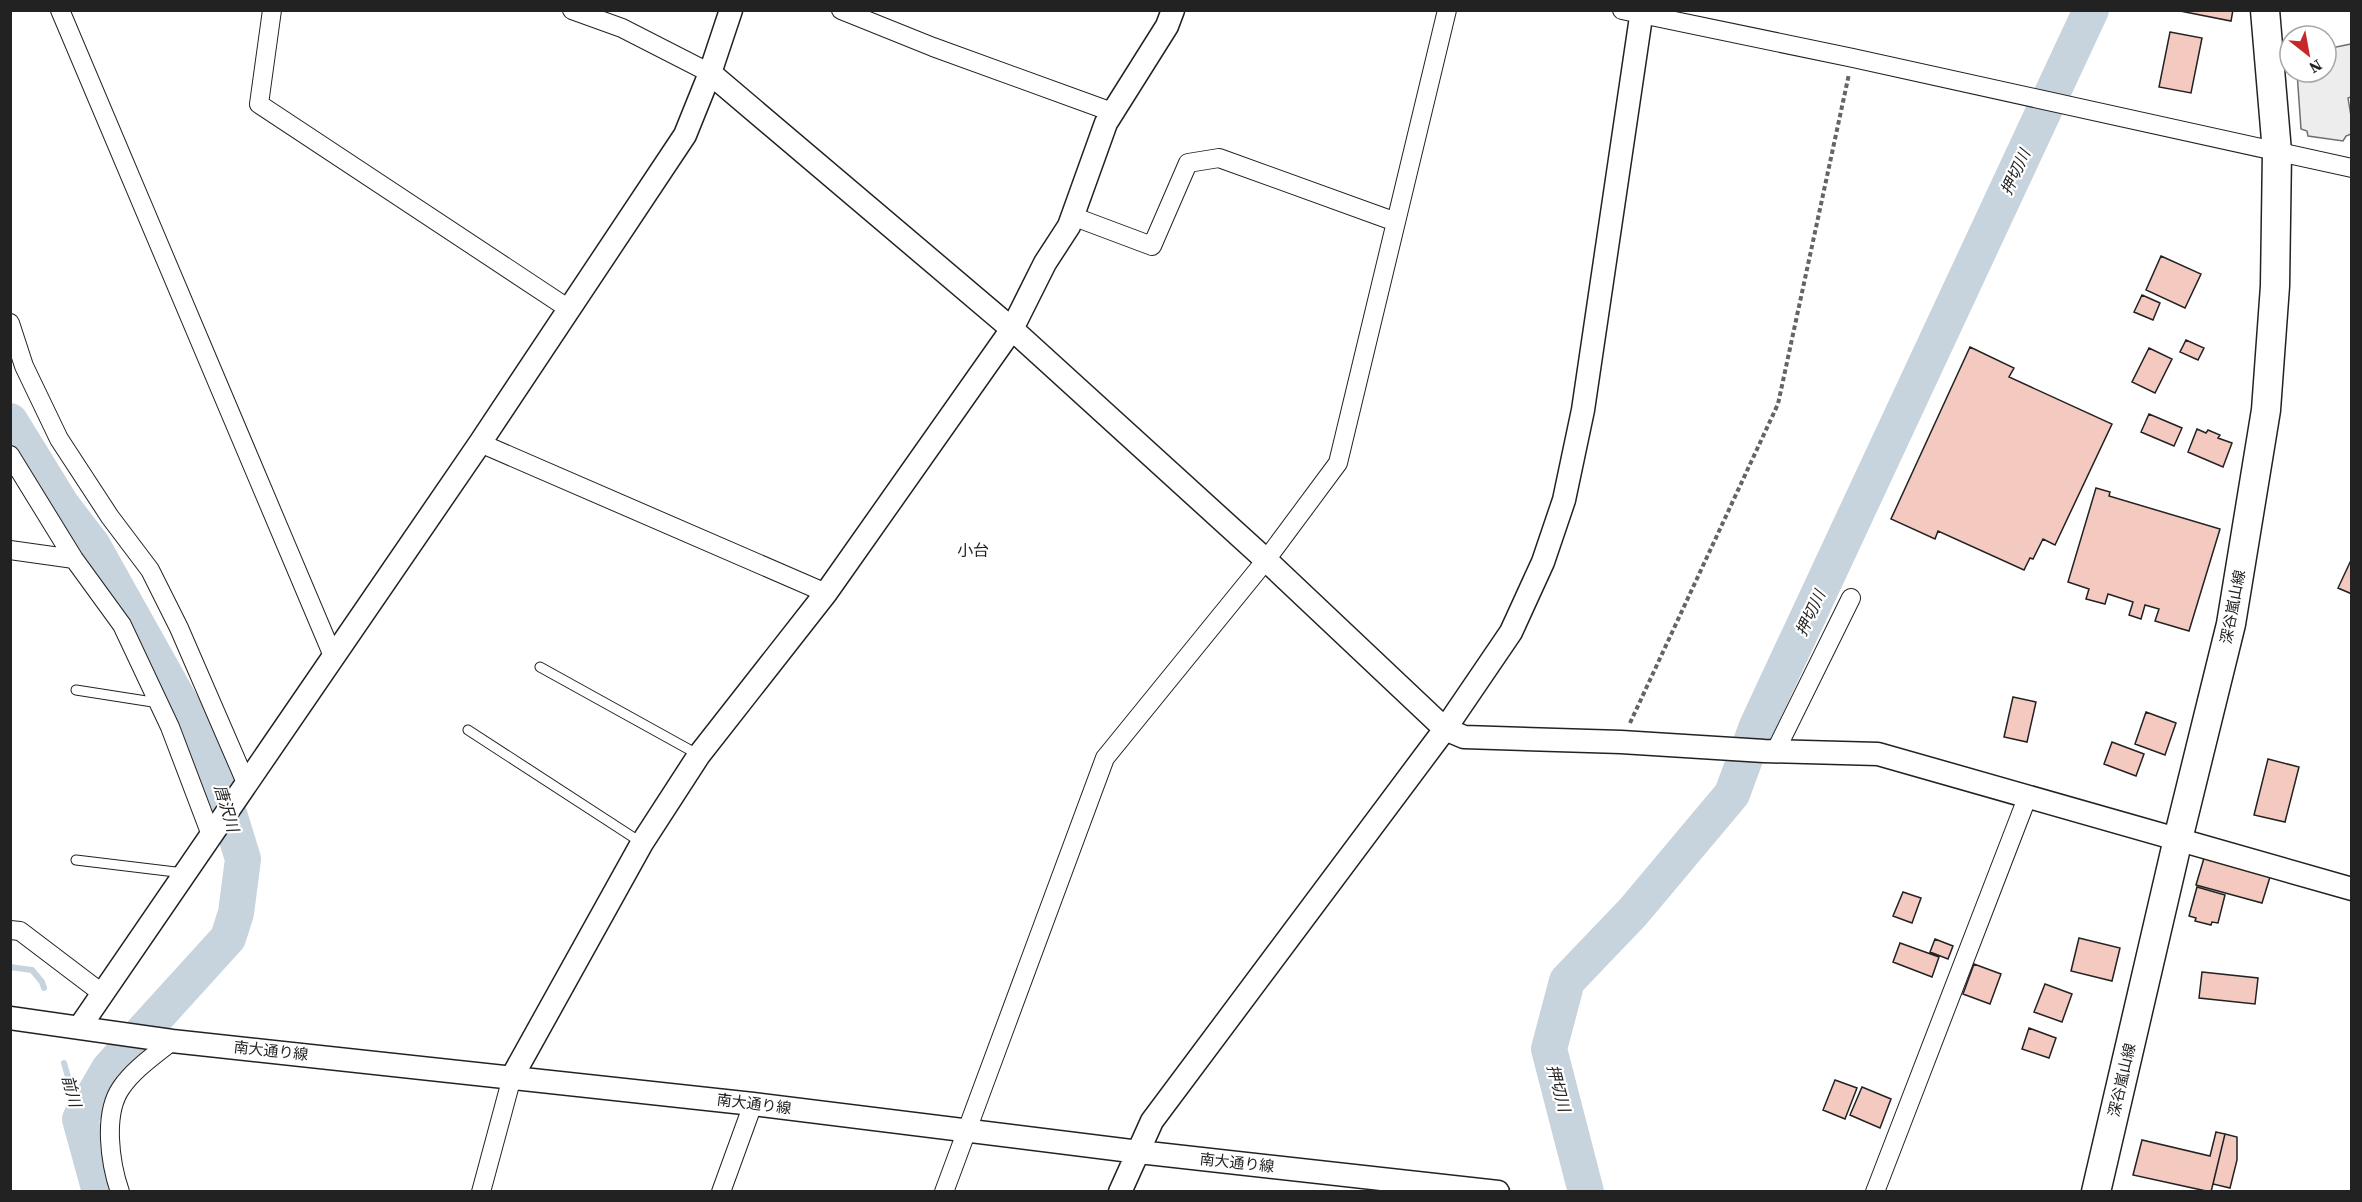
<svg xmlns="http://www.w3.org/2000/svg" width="2362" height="1202" font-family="'Source Serif 4','Noto Sans JP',serif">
  <rect width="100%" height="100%" fill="#fff"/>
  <!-- parking -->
  <path fill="#ededed" stroke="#6f6f6f" stroke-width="1.5" d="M2351,44v53l-3,1 3,18v18l-5,2 -3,5 -35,-5 -1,-5 -6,-2 -4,-57h29v-23z"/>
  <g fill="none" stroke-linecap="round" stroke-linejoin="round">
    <!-- stream -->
    <path stroke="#c7d3dd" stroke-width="6" d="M10,967l22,3 10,12 2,6
      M64,1063l16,56"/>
    <!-- river -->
    <path stroke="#c7d3dd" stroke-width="36" d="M10,421l51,83 32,42 95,170 31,65 24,78 -7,54 -8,25 -119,131 -29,50 20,73
      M1586,1192l-37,-143 18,-68 66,-69 99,-118 25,-68 334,-716"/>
  </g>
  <!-- building -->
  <path fill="#f3c9c0" stroke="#222" stroke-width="1.5" d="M2175,10h58l-2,11z
    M2170,32l32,6 -11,55 -32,-6z
    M2161,256l40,18 -16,34 -39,-18z
    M2142,295l18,8 -7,17 -19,-8z
    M2186,340l18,8 -6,12 -18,-8z
    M1970,347l44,21 -5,9 103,47 -57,121 -12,-6 -10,20 -3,-1 -6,12 -86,-39 -3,8 -44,-20z
    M2149,348l23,11 -17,34 -23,-11z
    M2149,414l33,14 -8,18 -33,-14z
    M2197,429l9,4 2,-3 12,5 -2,3 14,5 -9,24 -35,-15z
    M2096,488l14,4 -1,4 111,33 -31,102 -34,-10 4,-12 -14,-4 -4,14 -12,-4 4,-13 -25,-8 -3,10 -19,-5 3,-10 -21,-7z
    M2352,558v36l-14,-6z
    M2013,697l23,5 -9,40 -23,-5z
    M2146,712l30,11 -11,32 -30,-11z
    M2112,742l32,12 -8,22 -32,-12z
    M2268,759l31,8 -14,55 -31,-7z
    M2204,858l66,19 -8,26 -66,-18z
    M2197,887l28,8 -7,28 -6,-1 -1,3 -16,-4 1,-3 -7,-2z
    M1903,892l18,6 -9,25 -19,-7z
    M2079,938l41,10 -8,33 -41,-10z
    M1935,939l18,7 -5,13 -18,-7z
    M1900,943l39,14 -7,20 -39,-15z
    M1974,964l27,10 -11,30 -27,-10z
    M2202,972l56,6 -3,26 -56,-6z
    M2045,984l27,10 -10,28 -28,-10z
    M2029,1028l27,10 -7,20 -27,-9z
    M1835,1080l22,8 -12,31 -22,-9z
    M1862,1087l29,12 -11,29 -30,-13z
    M2216,1132l9,2 -14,58 -78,-17 9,-35 68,16z
    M2225,1134l12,3v23l-7,28 -17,-4z"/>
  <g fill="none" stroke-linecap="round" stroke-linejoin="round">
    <defs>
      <path id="service" d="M540,667l159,88
        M76,690l83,13
        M468,730l174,113
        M76,860l108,13"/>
      <path id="minor" d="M60,10l273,646
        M272,10l-13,94 310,205
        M572,10l50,18 88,45
        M841,10l92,37 179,65
        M1622,10l231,48 499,110
        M1072,216l80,30 36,-83 31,-5 177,64
        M10,323l14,43 35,73 51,78 40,53 29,58 68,157
        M480,443l346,150
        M10,455l64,104 48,66 48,102 41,108
        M10,550l64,9
        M1775,752l76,-154
        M10,930l10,1 83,63
        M120,1192c-10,-29 -17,-78 1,-104 13,-19 34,-33 51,-47
        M481,1192l31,-115
        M721,1192l32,-88
        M944,1192l161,-434 161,-198 72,-97 109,-453
        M1875,1192l152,-394"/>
      <path id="tertiary" d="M710,73l302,256 254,231 179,169 19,8 157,5 143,9 114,3 474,135
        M10,1018l162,23 581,63 386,48 359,40
        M79,1028l401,-585 205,-308 25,-62 21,-63
        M512,1077l130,-234 57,-88 127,-162 186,-264 33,-66 24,-37 37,-103 61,-97 6,-16
        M1120,1192l32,-71 293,-392 66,-97 32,-70 21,-62 19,-90 59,-400"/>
      <path id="primary" d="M2096,1192l82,-353 53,-215 35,-214 9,-124 2,-134 -12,-142"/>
    </defs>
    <!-- service casing -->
    <use href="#service" stroke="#222" stroke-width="11"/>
    <!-- minor casing -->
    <use href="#minor" stroke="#222" stroke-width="20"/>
    <!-- tertiary casing -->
    <use href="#tertiary" stroke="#222" stroke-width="25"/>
    <!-- primary casing -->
    <use href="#primary" stroke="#222" stroke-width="31"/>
    <!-- path -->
    <path stroke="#646464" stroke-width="4" stroke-dasharray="4.5 3" stroke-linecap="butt" d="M1630,723l148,-319 71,-330"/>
    <!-- service -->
    <use href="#service" stroke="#fff" stroke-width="9"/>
    <!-- minor -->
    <use href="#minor" stroke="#fff" stroke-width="18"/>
    <!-- tertiary -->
    <use href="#tertiary" stroke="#fff" stroke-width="22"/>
    <!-- primary -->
    <use href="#primary" stroke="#fff" stroke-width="28"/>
  </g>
  <g text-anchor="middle" stroke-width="4.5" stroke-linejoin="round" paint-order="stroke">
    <!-- street labels -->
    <g font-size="15" fill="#222" stroke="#fff">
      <text transform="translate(2233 607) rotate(-79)" y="5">深谷嵐山線</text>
      <text transform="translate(271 1051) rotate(6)" y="5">南大通り線</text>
      <text transform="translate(2122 1080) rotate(-77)" y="5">深谷嵐山線</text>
      <text transform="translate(754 1104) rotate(7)" y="5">南大通り線</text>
      <text transform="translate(1237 1163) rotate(6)" y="5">南大通り線</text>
    </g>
    <!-- water labels -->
    <g font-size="16" font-style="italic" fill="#222" stroke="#fff">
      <text transform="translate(2015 172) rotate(-65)" y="6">押切川</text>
      <text transform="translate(1810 613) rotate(-65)" y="6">押切川</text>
      <text transform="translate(227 808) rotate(73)" y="6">唐沢川</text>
      <text transform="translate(1559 1088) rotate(75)" y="6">押切川</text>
      <text transform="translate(72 1091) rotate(75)" y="6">前川</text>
    </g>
    <!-- neighbourhood labels -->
    <g font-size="16" fill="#222" stroke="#fff">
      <text x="973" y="556">小台</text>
    </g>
  </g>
  <!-- border -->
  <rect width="2362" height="1202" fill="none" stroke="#222222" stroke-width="24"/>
  <!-- north arrow -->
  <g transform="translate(2308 54) rotate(149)"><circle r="28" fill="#ffffff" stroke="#a7a7a7" stroke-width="1.5"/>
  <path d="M0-4.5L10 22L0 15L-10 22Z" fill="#c62828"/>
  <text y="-9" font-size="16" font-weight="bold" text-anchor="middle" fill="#222222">N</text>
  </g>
</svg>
